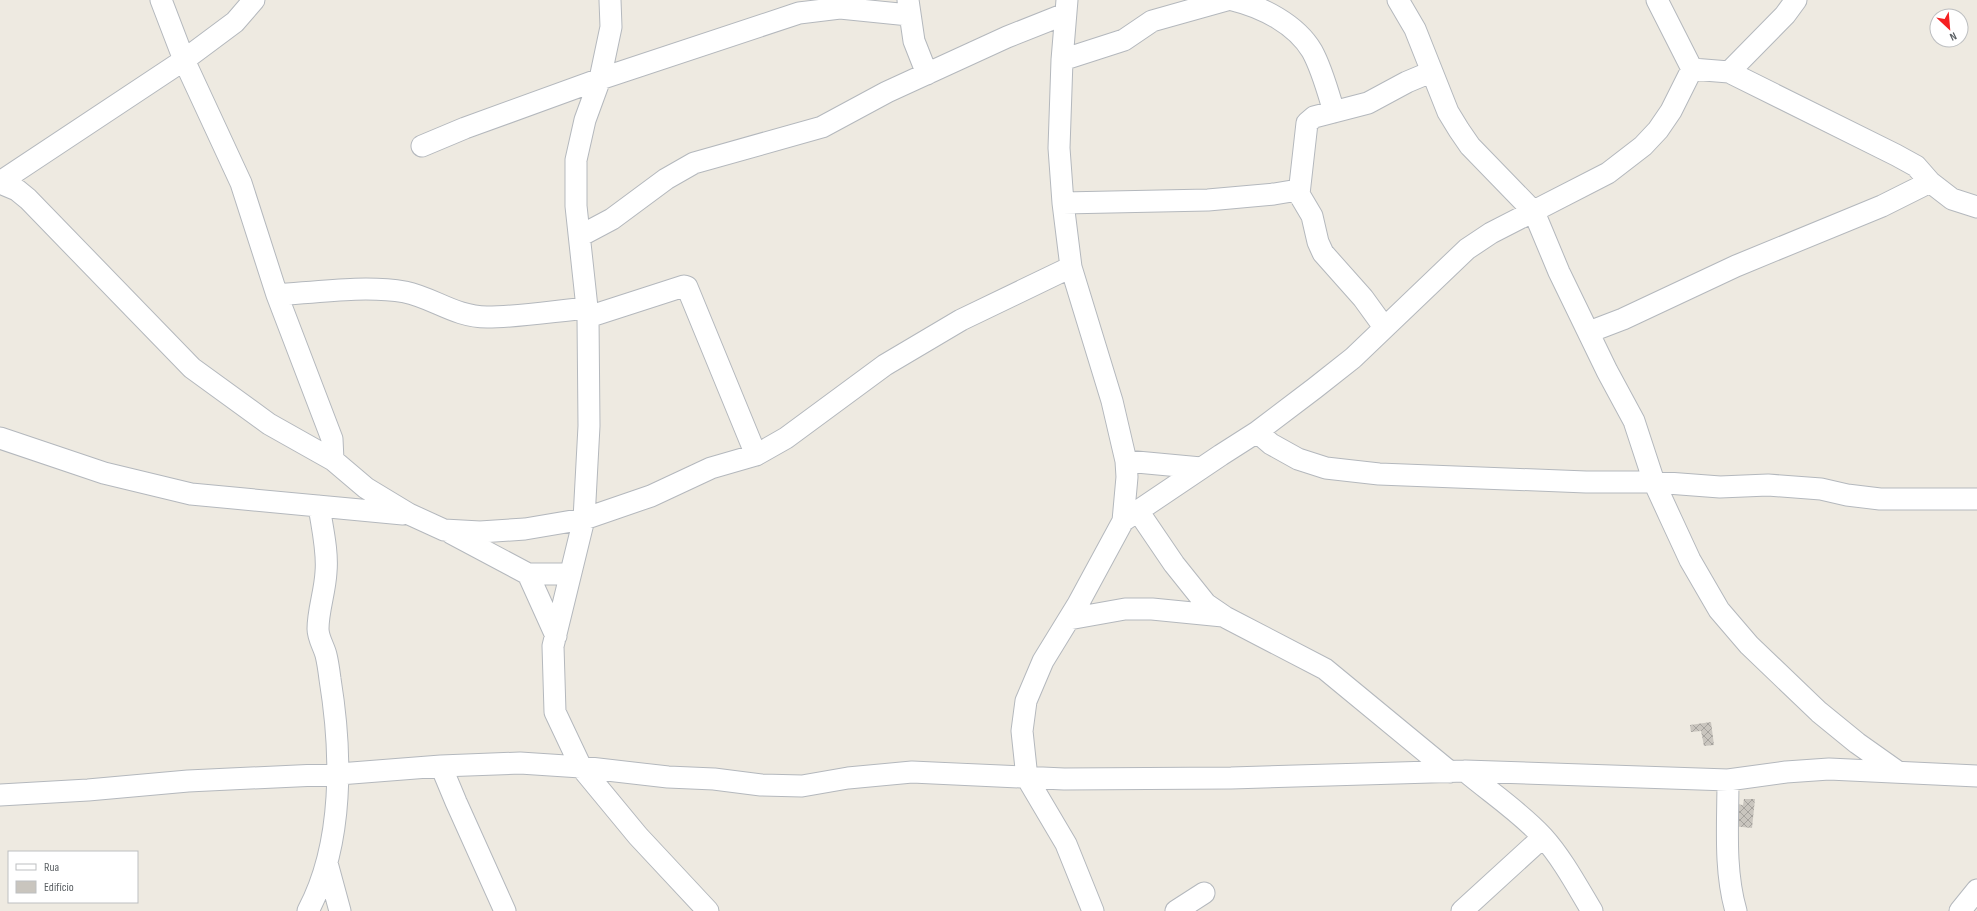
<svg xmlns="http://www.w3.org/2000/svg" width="1977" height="911" font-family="'Sofia Sans Condensed',sans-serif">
  <defs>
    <pattern id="building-cross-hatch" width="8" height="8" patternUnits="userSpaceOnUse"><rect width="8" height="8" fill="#c9c5be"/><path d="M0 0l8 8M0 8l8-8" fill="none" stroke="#a6a39e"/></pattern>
  </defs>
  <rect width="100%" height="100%" fill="#eeeae1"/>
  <!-- building -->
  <path fill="url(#building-cross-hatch)" d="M1711,722l3,23 -10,1 -3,-15 -10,1 -1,-7z
    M1744,799h11l-3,29 -20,-2 2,-22 9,1z"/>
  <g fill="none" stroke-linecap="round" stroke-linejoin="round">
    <defs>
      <path id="minor" d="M161,0l23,60 57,123 36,112 55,144 1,21
        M610,0l1,27 -11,52 -15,41 -9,40v46l12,111 1,109 -5,93 -31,127 2,66 26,55 57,69 70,75
        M908,0l6,41 13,33
        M1067,0l-5,60 -3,88 4,55 8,64 41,134 14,60 1,16 -4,44 -45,83 -35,57 -17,40 -4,30 5,47 39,66 27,67
        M1233,0c29,7 63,24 79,51 10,18 16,41 22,61
        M1398,0l17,29 33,83 11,18 11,16 64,66 25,60 48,99 27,50 20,61 17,37 19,41 29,50 30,35 70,67 38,31 41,29
        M1657,0l35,69
        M1062,60l62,-20 28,-19 75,-21
        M1692,69l37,3 167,83 20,11 14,16 22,17 25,8
        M1729,72l56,-57 11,-15
        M422,146l43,-18 135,-49 199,-66 41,-5 69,7
        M0,182l184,-122 51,-38 19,-22
        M0,183l17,7 11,9 164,169 77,56 64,36 33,28 43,26 35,16 36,2 45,-3 59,-10 67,-23 60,-28 45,-13 30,-17 99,-73 76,-45 110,-53
        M1299,194l8,-71 7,-6 54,-14 39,-21 24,-10
        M1063,203l145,-3 66,-6 18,-3 7,3 13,22 6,26 5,11 40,45 21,29
        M580,236l32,-17 54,-40 28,-16 128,-36 65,-35 120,-55 58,-23
        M277,295c41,-3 89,-10 128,-3 29,6 50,25 82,25 33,0 67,-6 100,-9
        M588,317l96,-31 3,1 69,168
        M1589,332l34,-13 113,-53 146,-60 48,-24
        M1257,432l14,12 27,15 28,9 53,6 207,8h68l66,5 48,-2 53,4 26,6 33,4h97
        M0,438l104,35 87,21 212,20
        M1126,461l75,7
        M1138,511l36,53 32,40 19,13 100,52 125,103
        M1123,521l98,-66 36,-23 58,-44 38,-30 114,-109 24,-16 117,-60 35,-27 15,-16 13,-19 21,-42
        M451,533l77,41h42
        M528,574l28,62
        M1069,619l56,-10h27l71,7
        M441,766l15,36 49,109
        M1465,771c26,22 55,41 78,66 19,21 34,49 49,74
        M1728,780c0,43 -4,90 8,131
        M0,795l88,-5 100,-9 151,-7 102,-8 79,-3 61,4 87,10 46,2 47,6 41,1 46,-8 64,-6 152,7 167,-1 234,-7 263,9 58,-8 43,-3 148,7
        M327,863l13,48
        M308,911c36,-68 34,-158 22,-232 -1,-8 -2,-16 -4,-24 -2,-8 -8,-17 -8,-26 0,-19 7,-37 8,-57 2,-21 -4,-45 -7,-66
        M1176,911l28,-18
        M1462,911l81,-74
        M1960,911l17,-21"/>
    </defs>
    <!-- minor casing -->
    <use href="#minor" stroke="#b4b8bd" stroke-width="23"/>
    <!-- minor -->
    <use href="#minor" stroke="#fff" stroke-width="21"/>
  </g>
  <!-- legend -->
  <rect x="8" y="851" width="130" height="52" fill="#ffffff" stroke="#bdbfc1"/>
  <rect x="16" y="864" width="20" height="6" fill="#ffffff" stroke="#bdbfc1"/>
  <text x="44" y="871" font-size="12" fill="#5a5f63">Rua</text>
  <rect x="16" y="881" width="20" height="12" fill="#c9c5be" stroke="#bdbfc1"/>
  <text x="44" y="891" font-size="12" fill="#5a5f63">Edifício</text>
  <!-- north arrow -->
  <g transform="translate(1949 28) rotate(154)"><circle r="19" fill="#ffffff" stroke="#bdbfc1"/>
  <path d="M0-3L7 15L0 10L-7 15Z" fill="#f52022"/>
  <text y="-6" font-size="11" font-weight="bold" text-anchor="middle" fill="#5a5f63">N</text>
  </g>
</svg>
